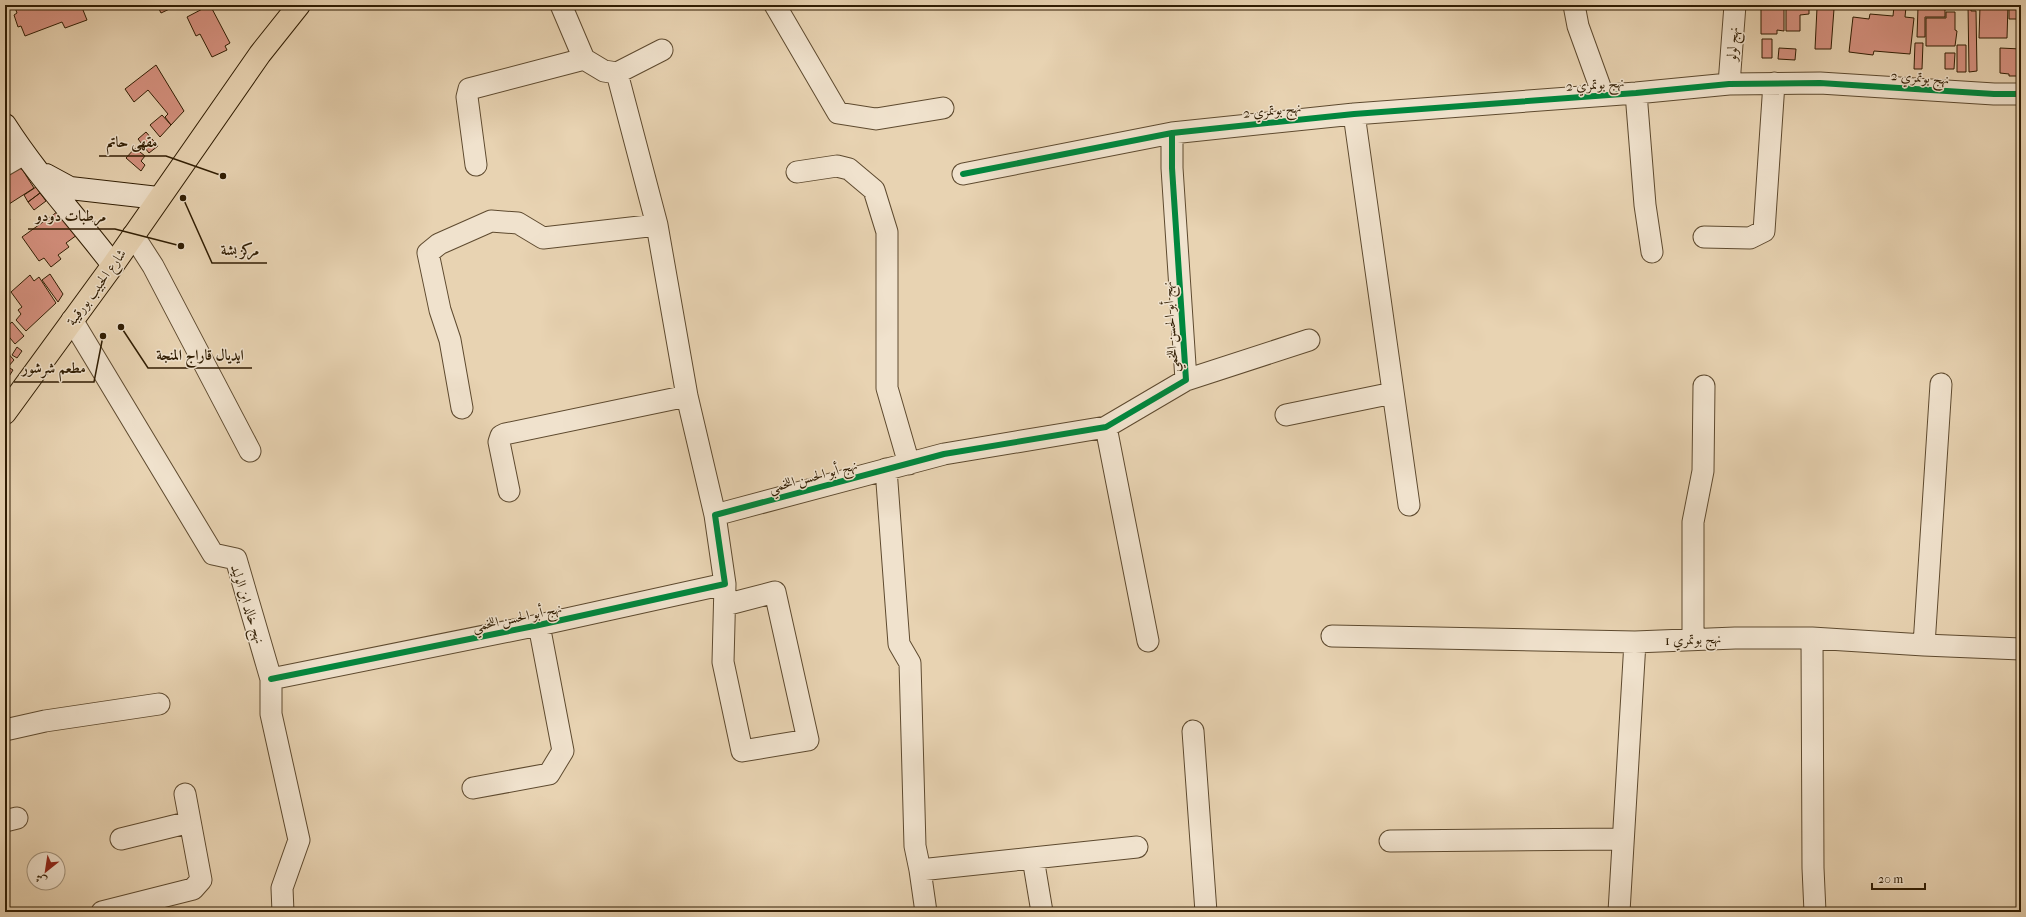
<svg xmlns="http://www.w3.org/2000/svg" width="2026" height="917" font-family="'IM FELL French Canon',Amiri,serif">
  <rect width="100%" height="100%" fill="#e8d3b2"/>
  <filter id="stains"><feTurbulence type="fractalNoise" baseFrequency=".005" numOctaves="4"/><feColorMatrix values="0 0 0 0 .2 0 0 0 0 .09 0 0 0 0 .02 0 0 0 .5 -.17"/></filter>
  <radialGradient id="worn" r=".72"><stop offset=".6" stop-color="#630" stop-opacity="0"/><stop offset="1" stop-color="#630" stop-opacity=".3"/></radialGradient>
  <!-- building -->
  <path fill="#d79281" stroke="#301d03" d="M14,5h67l6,15 -22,8 -3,-6 -37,14 -4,-10 -3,1 -4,-12 3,-2z
    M157,5h21l-17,8z
    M210,5l20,38 -5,3 2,4 -15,7 -12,-23 -4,2 -9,-19z
    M1761,5h22v2h-22z
    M1786,5h23v9l-9,1v16h-14z
    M1968,5l3,1v5h5l1,60 -8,1z
    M1999,5h9l-1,33h-28l1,-32 19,1z
    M2009,5h12l-1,14h-11z
    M1894,6l12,1 -1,10 9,1 -4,36 -36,-3 -1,4 -24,-3 4,-35 16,2 1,-5 23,2z
    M1918,7l27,1v9h-20v20h-8z
    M1761,8l23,1v22l-7,-1v4h-16z
    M1817,8l17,1 -3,40h-16z
    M1946,12h9v18l2,1 -2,15h-29v-28h20z
    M1762,39h10v19h-10z
    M1915,43h8l-1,26h-8z
    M1957,45h9v27h-9z
    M1779,48l17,1 -1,11 -17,-1z
    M2000,48l21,1 -1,27h-11v-2l-9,-1z
    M1945,53h10l-1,16h-9z
    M156,65l28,46 -13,14 -6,-8 3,-3 -20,-24 -14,12 -9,-13z
    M162,115l9,10 -11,12 -10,-12z
    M146,132l12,14 -9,7 -11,-14z
    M135,148l10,8 -4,5 4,4 -4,6 -15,-13z
    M12,167l10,2 12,19 -28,18 -1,-35z
    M36,187l4,6 -12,9 -4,-7z
    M40,193l6,8 -12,9 -6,-8z
    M5,212l5,8 -5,2z
    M57,212l20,23 -11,8 3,4 -11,8 3,4 -10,8 -7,-9 -5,3 -17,-24z
    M50,274l13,20 -5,8 -16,-22z
    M30,275l4,6 5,-4 17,26 -30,28 -10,-11 5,-6 -3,-4 4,-3 -11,-15z
    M12,322l12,14 -9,8 -10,-12v-4z
    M17,347l5,4 -5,7 -5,-3z
    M5,350l9,10 -6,7 5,3 -5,8 -3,-1z"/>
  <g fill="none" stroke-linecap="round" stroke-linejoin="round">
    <defs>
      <path id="street" d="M561,5l23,54 20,12 13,2 40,152 30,171 28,119
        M775,5l63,108 38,6 67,-11
        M1574,5l4,21 25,69
        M617,73l45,-23
        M1729,84l6,-79
        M1636,93l9,112 7,47
        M1354,114l55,391
        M5,165l19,-11
        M476,165l-9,-68 2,-8 115,-30
        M797,172l40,-6 12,3 25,21 13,42v156l22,76
        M963,174l209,-41 182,-19 282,-21 93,-9 91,-1 174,11h27
        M133,235l20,31 97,185
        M1704,237l46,1 14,-7 10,-148
        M72,320l141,234 23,5 35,120v35l28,126 -17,48 1,24
        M1186,380l123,-40
        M462,408l-12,-68 -10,-30 -12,-57 11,-9 52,-23 27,2 25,15 114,-13
        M1286,415l107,-22
        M1106,427l42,214
        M886,469l13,175 11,19 5,183 5,24 113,-12 9,54
        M509,491l-10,-49 2,-6 4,-2 182,-38
        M725,605l50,-13 33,148 -66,11 -19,-89 2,-78
        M1332,636l303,6 100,-4h77l112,7 97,4
        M1812,638l1,230 2,44
        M1693,639v-117l10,-51 1,-85
        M1924,645l17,-261
        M271,679l268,-54 186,-41 -10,-69 229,-61 162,-27 80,-47 -14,-212v-35
        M5,730l40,-9 114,-17
        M1193,731l13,181
        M473,788l76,-14 14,-23 -24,-126
        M5,821l12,-3
        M121,839l69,-17
        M1390,841l233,-2
        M1033,858l104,-11
        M920,870l6,42
        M102,912l91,-23 8,-9 -16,-86
        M1619,912l16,-270"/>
      <path id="secondary" d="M5,125c32,50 72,93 108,140
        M46,175l24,13 88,10"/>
      <path id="primary" d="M5,413l108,-148 147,-211 39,-49"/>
    </defs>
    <!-- street casing -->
    <use href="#street" stroke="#5e4a2f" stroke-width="23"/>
    <!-- secondary casing -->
    <use href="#secondary" stroke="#301d03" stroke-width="24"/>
    <!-- primary casing -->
    <use href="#primary" stroke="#301d03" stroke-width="24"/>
    <!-- street -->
    <use href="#street" stroke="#f0e2cd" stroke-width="21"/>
    <!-- secondary -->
    <use href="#secondary" stroke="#f0e2cd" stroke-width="22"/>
    <!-- primary -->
    <use href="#primary" stroke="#e8d3b2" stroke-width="22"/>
    <defs>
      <path id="cycleway" d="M963,174l209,-41 182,-19 282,-21 93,-9 91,-1 174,11h27
        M271,679l268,-54 186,-41 -10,-69 229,-61 162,-27 80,-47 -14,-212v-35"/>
    </defs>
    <!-- cycleway casing -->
    <use href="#cycleway" stroke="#f0e2cd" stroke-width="8"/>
    <!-- cycleway -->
    <use href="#cycleway" stroke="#00873e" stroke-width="6"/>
  </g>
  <g text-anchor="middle" stroke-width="3" stroke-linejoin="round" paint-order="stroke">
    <!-- street labels -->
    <g font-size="14" fill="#301d03" stroke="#f0e2cd">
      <text transform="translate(1732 44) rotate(-86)" y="5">نهج لولو</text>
      <text transform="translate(1920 77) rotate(4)" y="5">نهج بوتمري 2</text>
      <text transform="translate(1595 84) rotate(-4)" y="5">نهج بوتمري 2</text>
      <text transform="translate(1272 110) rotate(-6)" y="5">نهج بوتمري 2</text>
      <text transform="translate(96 287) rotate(-54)" y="5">شارع الحبيب بورقيبة</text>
      <text transform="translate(1170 327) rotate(-94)" y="5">نهج أبو الحسن اللخمي</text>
      <text transform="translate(813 476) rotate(-15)" y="5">نهج أبو الحسن اللخمي</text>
      <text transform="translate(248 604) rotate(72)" y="5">نهج خالد ابن الوليد</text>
      <text transform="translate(517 617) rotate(-12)" y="5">نهج أبو الحسن اللخمي</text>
      <text transform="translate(1693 639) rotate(-2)" y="5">نهج بوتمري 1</text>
    </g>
  </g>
  <!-- callouts -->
  <path fill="none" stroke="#301d03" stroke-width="1.5" d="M223 176L166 156H99M181 246L115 229H28M183 198L212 263H267M121 327L148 368H252M103 336L94 382H14"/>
  <g fill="#301d03" stroke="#f0e2cd" stroke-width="1.5">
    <circle cx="223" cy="176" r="4"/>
    <circle cx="181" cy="246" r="4"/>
    <circle cx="183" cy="198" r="4"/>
    <circle cx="121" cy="327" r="4"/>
    <circle cx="103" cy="336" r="4"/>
  </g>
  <g font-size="15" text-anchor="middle" font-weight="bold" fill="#301d03" stroke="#f0e2cd" stroke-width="3" stroke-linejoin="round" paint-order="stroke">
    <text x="132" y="147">مقهى حاتم</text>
    <text x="71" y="221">مرطبات دودو</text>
    <text x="240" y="255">مركز بشة</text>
    <text x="200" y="360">ايديال قاراج المنجة</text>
    <text x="54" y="373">مطعم شرشور</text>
  </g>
  <!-- margin -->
  <rect width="2026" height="917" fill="none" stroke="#e8d3b2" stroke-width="20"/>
  <rect x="6" y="6" width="2014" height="905" fill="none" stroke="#301d03" stroke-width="2"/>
  <rect x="10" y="10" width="2006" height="897" fill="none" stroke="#301d03"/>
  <!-- north arrow -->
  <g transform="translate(46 871) rotate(210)"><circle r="19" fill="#f0e2cd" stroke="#a3937c"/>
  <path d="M0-3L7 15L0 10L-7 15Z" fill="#8f2418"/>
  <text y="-6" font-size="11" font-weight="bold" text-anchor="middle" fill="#301d03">ش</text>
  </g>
  <!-- scale -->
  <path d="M1872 883v6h53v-6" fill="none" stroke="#301d03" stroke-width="2"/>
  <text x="1878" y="883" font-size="12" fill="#301d03" stroke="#f0e2cd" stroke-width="3" paint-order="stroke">20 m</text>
  <rect width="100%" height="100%" filter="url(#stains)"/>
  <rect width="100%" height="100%" fill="url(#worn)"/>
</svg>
